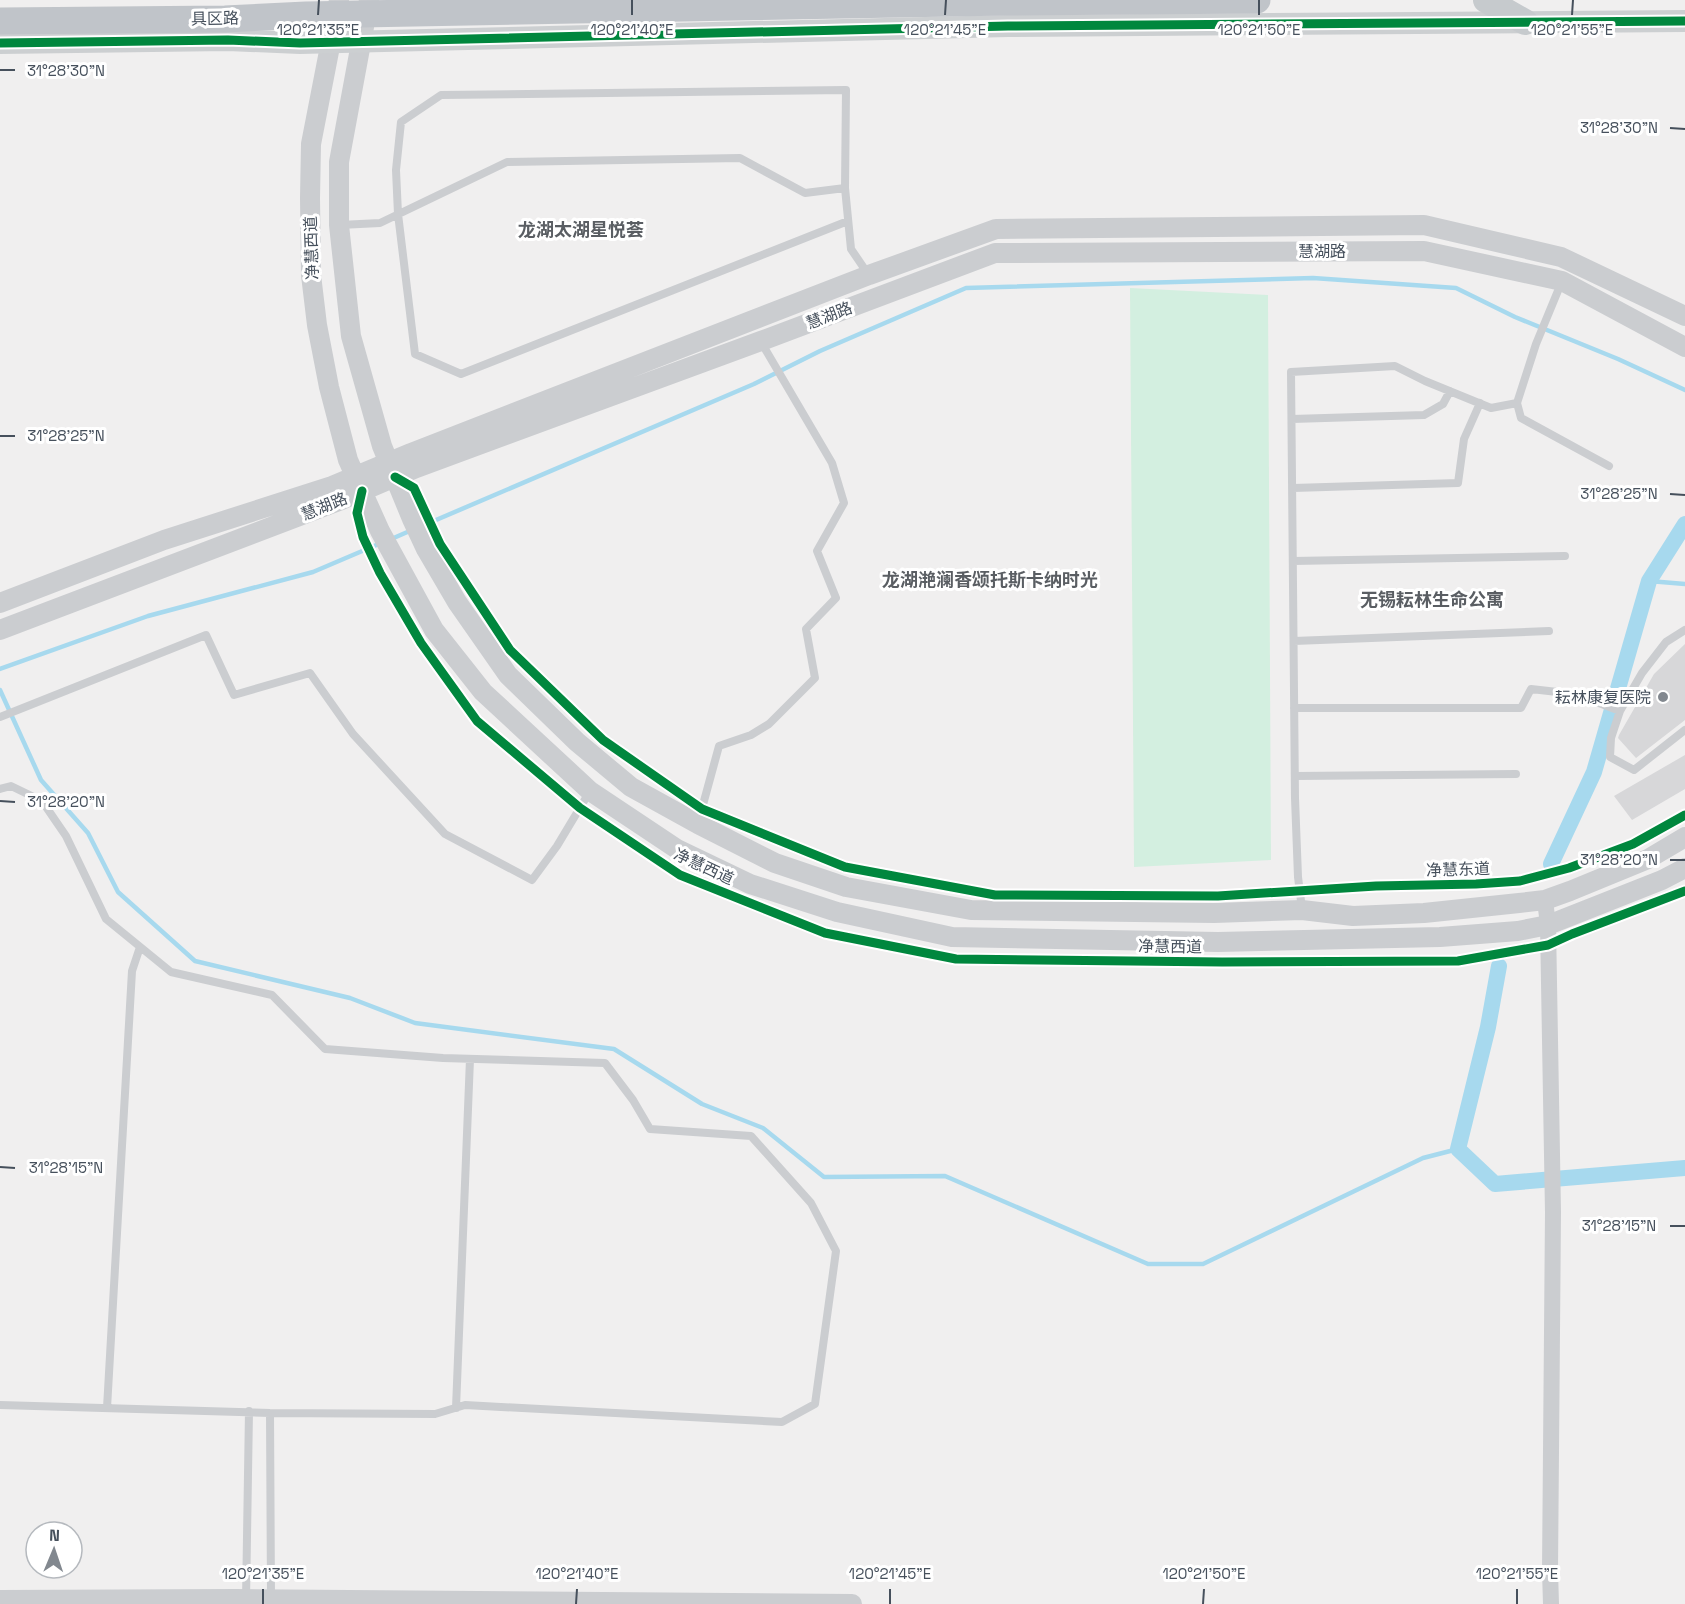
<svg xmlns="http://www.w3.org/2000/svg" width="1685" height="1604" font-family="'Space Grotesk','Noto Sans SC',sans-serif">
  <rect width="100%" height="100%" fill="#f0efef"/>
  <!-- green -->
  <path fill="#d3efe0" d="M1130,288l138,7 3,565 -137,7z"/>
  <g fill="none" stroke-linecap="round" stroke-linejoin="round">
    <!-- stream -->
    <path stroke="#a7d9ee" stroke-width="4.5" d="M422,526l332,-142 66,-33 146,-63 347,-10 143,10 59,29 103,42 67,31
      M389,540l23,-10
      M1649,581l36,3
      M0,669l148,-53 165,-44 68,-29
      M0,690l41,90 47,53 30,59 77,69 155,37 65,25 199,26 88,55 61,24 61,49 121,-1 203,88h55l220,-106 35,-9"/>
    <!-- canal -->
    <path stroke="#a7d9ee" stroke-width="16" d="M1551,864l43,-92 55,-191 36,-57
      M1499,966l-11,61 -30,122 37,35 190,-16"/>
  </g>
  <!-- building -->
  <path fill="#d7d7d9" d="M1685,644v76l-49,38 -18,-20 1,-3 35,-61z
    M1685,755v34l-53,31 -18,-24z"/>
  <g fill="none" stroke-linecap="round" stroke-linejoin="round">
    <!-- service -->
    <path stroke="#cbcdd0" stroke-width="8" d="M845,188l1,-98 -405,5 -40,27 -5,48 2,44 17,140 46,20 387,-153
      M340,225l40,-2 127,-61 233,-4 65,35 40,-5 6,61 17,25
      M1517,403l4,15 88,48
      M1292,419l132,-4 19,-11 7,-13
      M1293,488l165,-5 6,-44 16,-36
      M1293,561l272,-5
      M1685,630l-19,12 -24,31 -22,38 -9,27 -1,19 24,13 51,-40
      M1294,641l255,-10
      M1294,708h227l10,-19 44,5 45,17
      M0,717l206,-82 28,60 76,-22 43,61 92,100 87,46 25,-34 33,-55
      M1295,776l221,-2
      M0,789l11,-3 31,15 24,35 40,83 65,53 101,23 53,54 118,9 162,5 28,37 17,29 101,7 60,67 25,48 -21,153 -33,18 -317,-17 -30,9 -165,-1 -270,-8
      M698,823l21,-77 32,-11 18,-11 46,-46 -9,-49 30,-31 -19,-47 27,-48 -12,-40 -71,-121
      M1302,909l-4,-32 -3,-79 -4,-426 104,-6 30,15 66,27 26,-5 19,-59 26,-63
      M107,1408l25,-437 8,-24
      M456,1408l14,-349
      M270,1413l1,186
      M246,1600l3,-189"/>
    <!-- minor -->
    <path stroke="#cbcdd0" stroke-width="16" d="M1545,900l3,25 5,287 -3,359 1,33"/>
    <!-- tertiary -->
    <path stroke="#cbcdd0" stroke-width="20" d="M339,0l-28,144 -1,54 1,77 6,50 12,62 19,73 32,71 54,99 49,62 107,99 87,58 73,35 87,28 115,25 266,5 222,-5 78,-6 30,-6 114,-45 23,-12
      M369,0l-30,162v63l12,111 31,110 30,73 14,30 31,53 51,73 69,67 54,45 67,37 77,39 71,24 125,23 243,3 88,-3 51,6 71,-3 95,-10 26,-3 25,-9 78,-32 37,-22
      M0,603l164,-63 168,-54 79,-33 458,-178 127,-46 428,-4 137,32 124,59
      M0,630l339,-129 77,-33 345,-127 234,-88 429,-2 138,30 123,66
      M0,1600l236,-1 616,5"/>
    <!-- secondary -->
    <path stroke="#cccfd1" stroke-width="22" d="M0,43l228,-3 72,3 708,-17 677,-5"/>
    <!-- primary -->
    <path stroke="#c6cacd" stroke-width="26" d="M1486,0l39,22"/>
    <!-- trunk -->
    <path stroke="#c0c4c9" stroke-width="27" d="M0,21l225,-2 81,-4 701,-13 250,-2"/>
    <defs>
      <path id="cycleway" d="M0,43l228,-3 72,3 708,-17 677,-5
        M395,477l19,11 26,56 70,106 93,90 99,69 143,58 150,28 223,1 158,-10 100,-2 44,-3 49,-13 64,-24 52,-29
        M362,491l-5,22 6,24 17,36 41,70 56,78 103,87 100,67 145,58 131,26 266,3 236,-1 90,-16 24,-11 113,-43"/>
    </defs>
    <!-- cycleway casing -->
    <use href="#cycleway" stroke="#fff" stroke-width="13"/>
    <!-- cycleway -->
    <use href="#cycleway" stroke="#00873e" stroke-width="9"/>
  </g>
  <!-- ticks -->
  <path fill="none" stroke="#46505c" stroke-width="2" d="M318,15l1,-15M632,15v-15M945,15l1,-15M1259,15v-15M1572,15l1,-15M0,70h15M1670,128l15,1M0,436h15M1670,494l15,1M0,801l15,1M1670,860h15M0,1167l15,1M1670,1226h15M263,1604v-15M576,1604l1,-15M890,1604v-15M1203,1604l1,-15M1517,1604v-15"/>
  <!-- markers -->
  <circle fill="#82888f" stroke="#fff" stroke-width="2" cx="1663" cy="697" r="6"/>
  <g text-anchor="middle" stroke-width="6" stroke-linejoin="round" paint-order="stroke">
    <!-- street labels -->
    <g font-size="16" fill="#46505c" stroke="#fff">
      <text transform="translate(215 18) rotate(-1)" y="6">具区路</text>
      <text transform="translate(311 248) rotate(-92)" y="6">净慧西道</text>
      <text x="1322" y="257">慧湖路</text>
      <text transform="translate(829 315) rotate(-21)" y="6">慧湖路</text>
      <text transform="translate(324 506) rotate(-22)" y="6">慧湖路</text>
      <text transform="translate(704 866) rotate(25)" y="6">净慧西道</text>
      <text transform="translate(1458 869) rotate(-2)" y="6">净慧东道</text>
      <text transform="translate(1170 946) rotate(1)" y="6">净慧西道</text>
    </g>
    <!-- poi labels -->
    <g font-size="16" fill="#46505c" stroke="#fff" text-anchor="end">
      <text x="1651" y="703">耘林康复医院</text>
    </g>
    <!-- neighbourhood labels -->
    <g font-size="18" font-weight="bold" fill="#5a5e63" stroke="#fff">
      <text x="581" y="236">龙湖太湖星悦荟</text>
      <text x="990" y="586">龙湖滟澜香颂托斯卡纳时光</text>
      <text x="1432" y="606">无锡耘林生命公寓</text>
    </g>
  </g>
  <g font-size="15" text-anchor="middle" fill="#46505c" stroke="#fff" stroke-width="6" stroke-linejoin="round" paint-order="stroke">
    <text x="318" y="35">120°21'35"E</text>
    <text x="632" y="35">120°21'40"E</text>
    <text x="945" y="35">120°21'45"E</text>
    <text x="1259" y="35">120°21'50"E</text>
    <text x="1572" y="35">120°21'55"E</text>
    <text x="66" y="76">31°28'30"N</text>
    <text x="1619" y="133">31°28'30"N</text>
    <text x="66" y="441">31°28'25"N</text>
    <text x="1619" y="499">31°28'25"N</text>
    <text x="66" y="807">31°28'20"N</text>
    <text x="1619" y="865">31°28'20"N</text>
    <text x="66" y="1173">31°28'15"N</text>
    <text x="1619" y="1231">31°28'15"N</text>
    <text x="263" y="1579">120°21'35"E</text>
    <text x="577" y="1579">120°21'40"E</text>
    <text x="890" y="1579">120°21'45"E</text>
    <text x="1204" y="1579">120°21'50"E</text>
    <text x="1517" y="1579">120°21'55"E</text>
  </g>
  <!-- north arrow -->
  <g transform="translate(54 1550) rotate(2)"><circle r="28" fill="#ffffff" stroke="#b5b9be" stroke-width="1.5"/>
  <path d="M0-4.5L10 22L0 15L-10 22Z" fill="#82888f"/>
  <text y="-9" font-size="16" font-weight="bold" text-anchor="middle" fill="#46505c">N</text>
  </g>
</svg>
